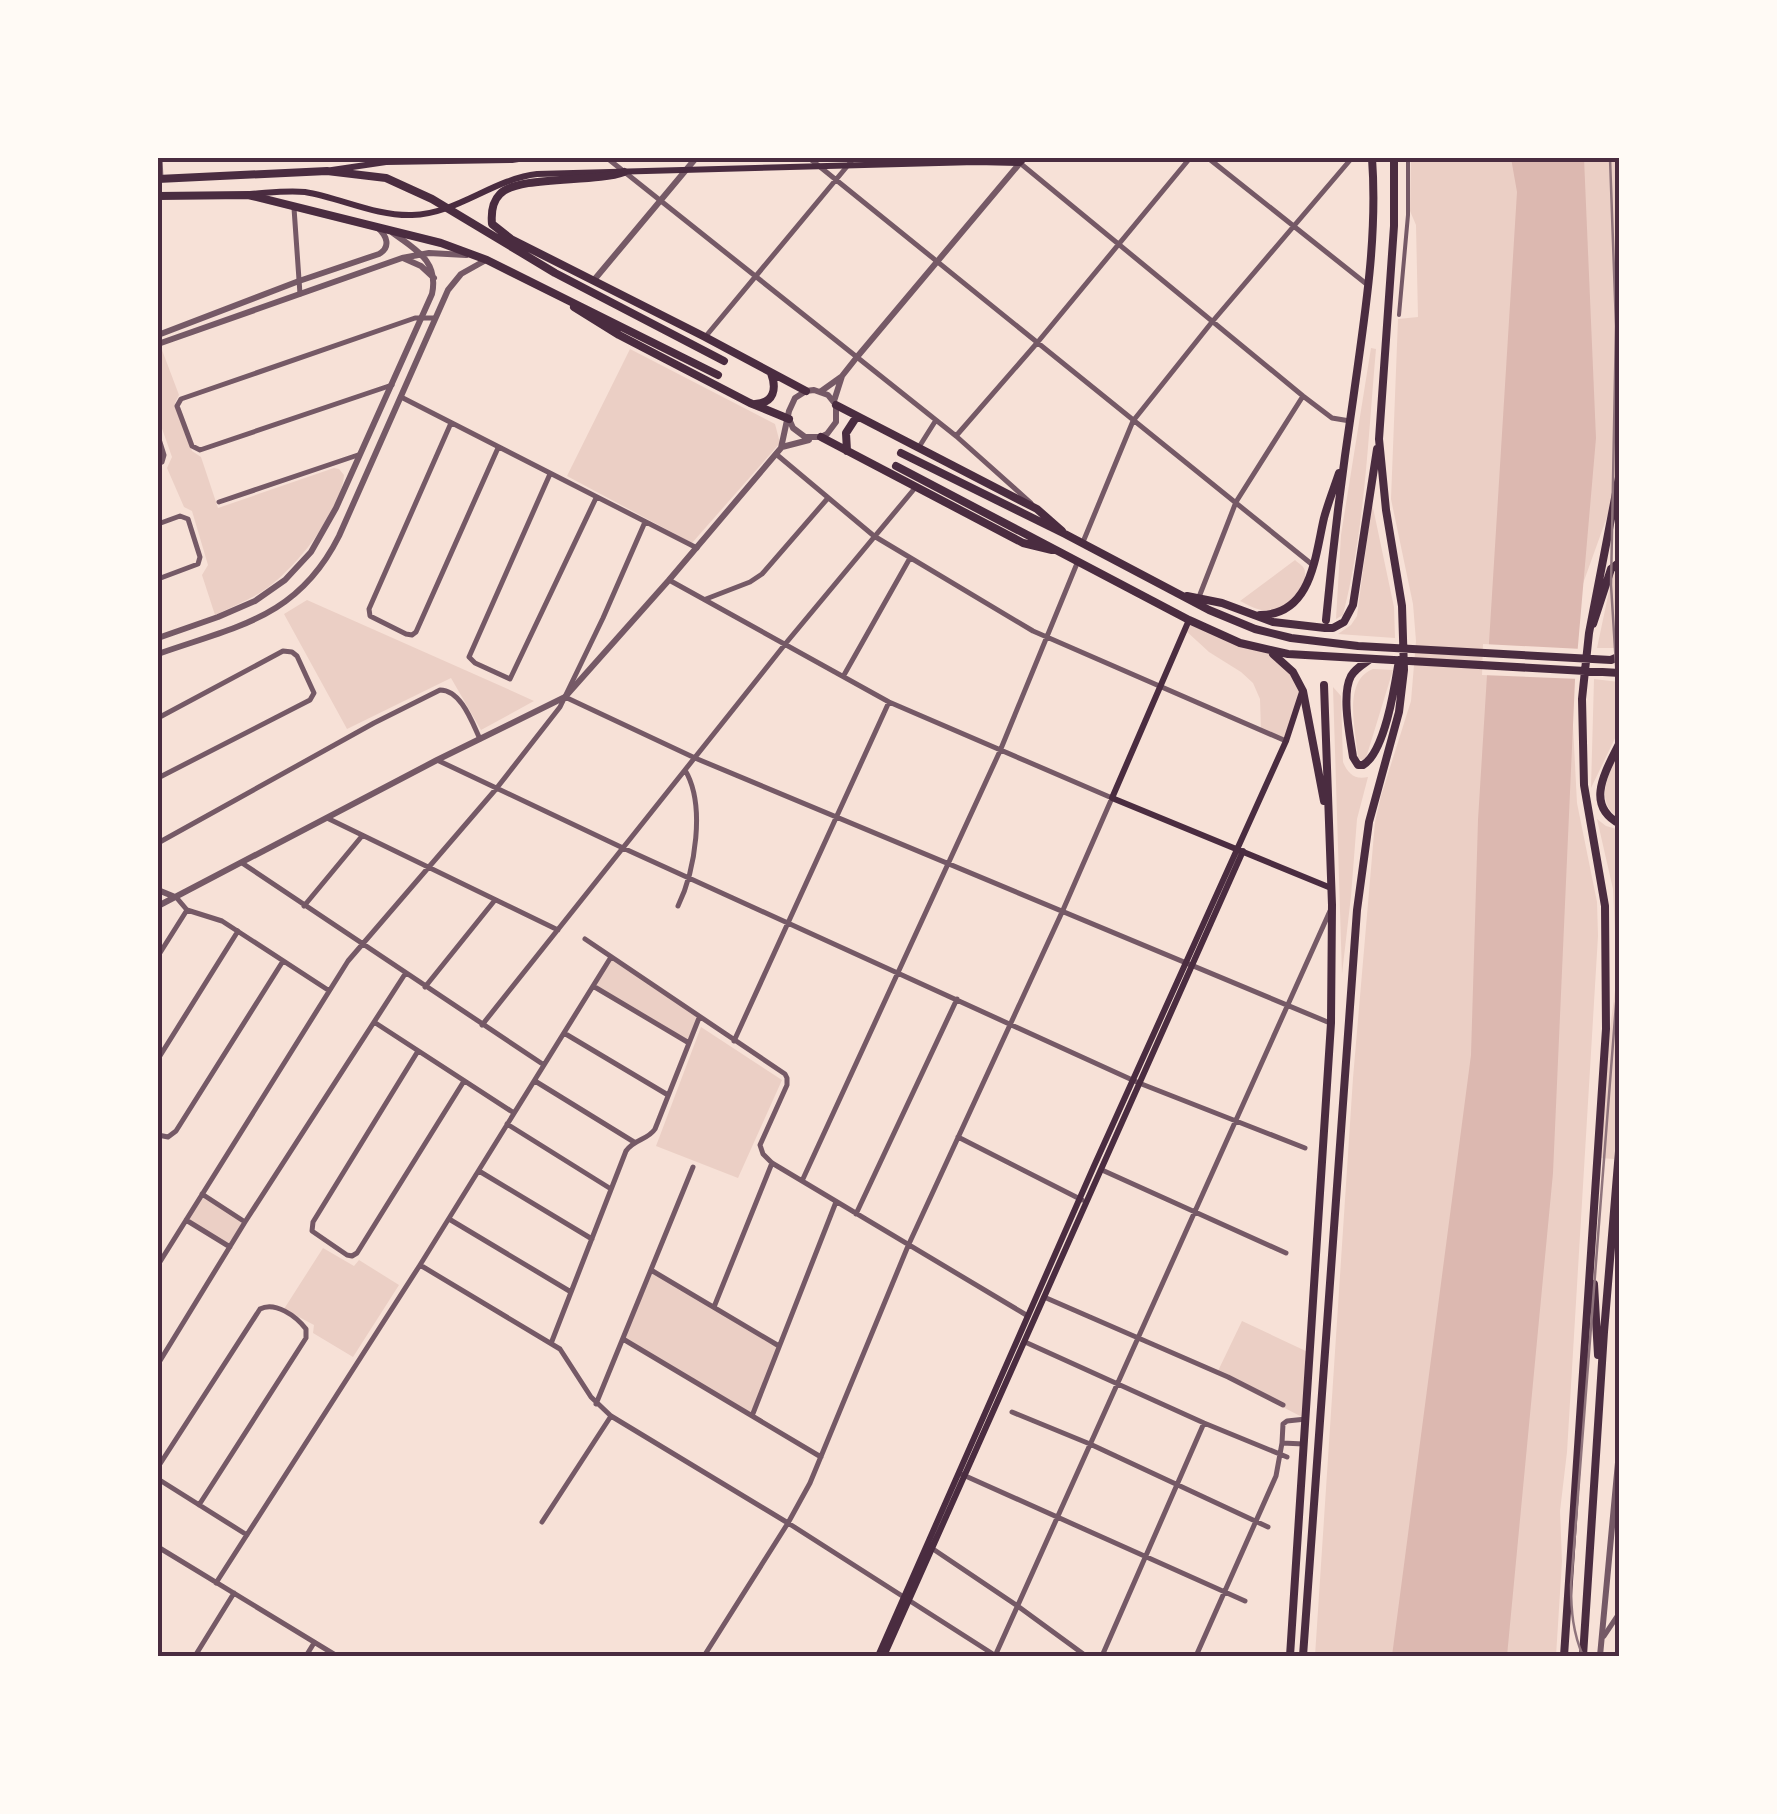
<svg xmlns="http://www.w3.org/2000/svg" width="1777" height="1814" font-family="'Fira Sans Condensed',sans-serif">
  <rect width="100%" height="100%" fill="#f7e1d7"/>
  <!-- green -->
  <path fill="#ebcfc5" d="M1411,158h206l3,32 -1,266 -7,47 -36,100 -4,104 5,96 20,99 1,34 -31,516 -7,59 2,50 -6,95h-241l38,-578 22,-256 6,-26 30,-95 5,-60 -3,-37 -22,-105 7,-180 20,-2 -2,-92 -6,-14z
    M1371,348l5,1c-8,88 -11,180 -33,266l-7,4 5,-84z
    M630,349l145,75 5,19 -88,100 -125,-67z
    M162,350l17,45 -4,8 17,48 9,6 17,51 116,-40 5,1 5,6c-3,38 -53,100 -86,119 -14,8 -29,14 -43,21l-13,-40 6,-10 -16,-54 -8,-4 -17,-39 5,-11 -14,-40v-65z
    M1372,503l22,104 1,31 -57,-4 13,-9 6,-9z
    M1295,560c4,4 10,6 10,13 3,16 -18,34 -32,37 -11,3 -23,-4 -33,-9z
    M1619,567v81h-22l15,-71z
    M307,600l205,91 22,10 -53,29 -30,-52 -104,51 -63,-115z
    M1189,620l81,31 17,15 16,25 -17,50 -25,-11 -1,-31 -7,-16 -12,-11 -32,-20 -24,-22z
    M1373,669l20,1 -27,88 -4,2 -4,-2c-2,-27 -16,-77 15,-89z
    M1594,679l25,3v48l-28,58z
    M1333,687l8,9 2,66c5,12 12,18 25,15l-11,42 -6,77 -9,78z
    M1619,753v65c-25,-16 -11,-44 0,-65z
    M1597,819l9,7 14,4v271l-6,58 -14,-1 8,-114 9,-69 -4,-86z
    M611,957l88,61 -10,25 -96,-57z
    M701,1027l81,53 -44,98 -82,-32z
    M202,1194l43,28 -15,25 -44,-27z
    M323,1248l31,18 5,-6 40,25 -46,72 -40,-24 1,-8 -30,-16z
    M651,1270l128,76 -27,70 -129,-77z
    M1242,1321l68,32 -4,66 -89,-46z"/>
  <!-- water -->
  <path fill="#dcb8b0" d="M1511,158h73l12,280 -21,242 -22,493 -46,483h-115l79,-601 7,-235 39,-628z"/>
  <!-- pier -->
  <path fill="#f7e1d7" d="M1483,644l99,5 -2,30 -98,-4z"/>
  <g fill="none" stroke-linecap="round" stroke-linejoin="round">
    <!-- pedestrian -->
    <path stroke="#755966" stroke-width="4" d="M1399,315l9,-100v-57"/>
    <!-- minor -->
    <path stroke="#755966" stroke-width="5" d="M160,158l1,21
      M607,158l349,278 75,67
      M809,158l505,408
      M1014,158l289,238 29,22 18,3
      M1208,158l161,128
      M294,208l6,86
      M706,336l148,-178
      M392,385l-192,65 -8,-4 -15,-40 4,-7 234,-81h20
      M401,397l296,151
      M451,423l-82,186 1,7 36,18 6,1 4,-3 82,-184
      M158,436l6,19 -2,7 -4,2
      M956,436l81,-93 153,-185
      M919,447l17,-27
      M776,454l98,82 159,95 253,110
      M550,474l-81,183 6,6 35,16 86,-181
      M219,502l139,-47
      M158,524l22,-8 8,3 12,38 -2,7 -40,15
      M1083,542l50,-121 79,-99 139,-163
      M669,580l220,122 223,96 -49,112 -155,336 -98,237 -22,40 -84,133
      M1199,597l37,-95 67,-106
      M706,599l44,-17 12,-8 66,-76
      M844,675l66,-117
      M565,697l130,61 635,265
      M158,718l125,-67 9,1 5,4 17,37 -4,7 -152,78
      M437,760l186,88 516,235 166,65
      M327,818l231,112
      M158,843l216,-120 66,-33c21,0 32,32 40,49
      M242,863l302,202
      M176,897l11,13 35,11 106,69
      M304,906l58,-70
      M678,906c17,-35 28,-101 7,-136
      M585,939l200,135 2,4v7l-27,60 3,9 9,9 256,153
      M158,956l29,-46
      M593,986l96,57
      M425,987l70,-87
      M374,1022l140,91
      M482,1025l304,-382 129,-155
      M564,1033l104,62
      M734,1041l155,-339
      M418,1051l-105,171 -1,9 35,24 5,1 5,-3 107,-172
      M158,1059l80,-128
      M535,1081l99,61
      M507,1124l104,65
      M158,1135l10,2 8,-6 107,-170
      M958,1137l124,63
      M1102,1170l184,83
      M479,1171l113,68
      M802,1181l198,-430 78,-190
      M202,1194l43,28
      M856,1214l101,-215
      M449,1219l122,73
      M186,1220l44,27
      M158,1265l190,-304 148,-172 64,-82 43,-89 42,-96
      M420,1265l140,84 31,48 20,19 177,107 208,133
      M651,1270l128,76
      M1044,1297l184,80 55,28
      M714,1307l58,-144
      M623,1339l198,118
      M552,1341l74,-190c8,-12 22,-11 29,-22l44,-111
      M1025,1342l179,81 83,34
      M158,1364l87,-142 160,-248
      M596,1404l97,-237
      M1012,1412l78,32 178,83
      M752,1416l84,-214
      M1304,1444l-22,-1 1,-19 4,-3 19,-2
      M158,1467l102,-158c15,-8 36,7 46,20v9l-107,167
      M961,1474l284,127
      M158,1479l89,56
      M542,1522l69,-106
      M158,1547l179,109
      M933,1549l86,58 67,49
      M216,1583l204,-318 191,-308
      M1604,1636l16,-24
      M195,1656l39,-63
      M306,1656l8,-13
      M995,1656l335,-745
      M1102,1656l102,-233
      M1196,1656l80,-180 6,-33"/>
    <!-- tertiary -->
    <path stroke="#755966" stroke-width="6" d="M403,258l18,8 13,12
      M594,280l102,-122
      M158,335l141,-54 80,-27c12,-7 8,-18 -1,-26
      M158,344l244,-86 27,-5 37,2
      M820,392l21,-15
      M834,401l8,-25 15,-19 163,-194
      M782,447l27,-7
      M158,638l60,-21 37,-16 30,-21 26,-28 25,-44 96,-214c7,-33 -16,-44 -39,-61
      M158,654c79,-28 140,-36 181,-118l109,-246 13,-16 25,-14
      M158,890l17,7
      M158,906l279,-146 128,-63 104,-117 112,-132 8,-37 6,-13 11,-7 8,-1 14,5 8,10v17l-9,12 -6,3h-16l-12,-9 -4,-9
      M1600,1656l20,-215"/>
    <!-- secondary -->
    <path stroke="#4a2c40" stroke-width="6" d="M332,170l54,-8 126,-2 13,-2
      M250,194c18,-1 36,-4 55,-2 36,6 70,24 107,23 45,-1 81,-36 125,-41l439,-12 44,1 5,-5
      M1189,620l-77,178 219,90
      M878,1656l216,-490 192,-425 16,-49
      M884,1656l359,-805"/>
    <!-- trunk -->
    <path stroke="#4a2c40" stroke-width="8" d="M624,172c-29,11 -106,3 -124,22 -8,8 -9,19 -8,30l19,15 194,98 101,54
      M158,179l169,-8 59,7 46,21 123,74 169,88
      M158,196l90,-1 193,48 46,17 231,115
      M574,307l45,28 131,68 39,16
      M755,404c19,-1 22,-15 16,-31
      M836,405l201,104 25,22
      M821,437l202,106 29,7
      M847,451l-1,-18 11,-17
      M901,453l164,81 144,76 46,19 36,9 67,8 253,14 9,-4
      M896,466l293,154 51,23 48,11 332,19
      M1187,596l35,7 51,19 52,6h8l11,-6 9,-17 24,-156
      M1260,615c52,0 55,-59 64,-97 4,-15 10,-30 15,-45
      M1326,620c7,-74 16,-147 27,-220 11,-80 25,-161 19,-242
      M1593,624l18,-55 9,-7
      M1273,654l20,18 10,19 21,110
      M1369,660c-7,5 -14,9 -18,16 -10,19 -1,60 2,81l5,8h5c22,-13 32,-80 36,-105
      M1620,742c-13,27 -37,63 0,82
      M1594,1284l4,71
      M1290,1656l41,-633 1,-118 -8,-220
      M1303,1656l54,-746 12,-88 30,-110 5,-42 -2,-64 -16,-96 -7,-71 15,-213v-68
      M1564,1656l42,-627 -1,-123 -21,-121 -2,-86 7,-66 31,-161
      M1583,1656l21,-324 16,-193"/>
    <!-- rail -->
    <path stroke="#8f747c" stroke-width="2.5" d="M1610,158l6,168 -5,259 9,144
      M1583,1656c-10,-23 -12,-45 -12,-71l49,-632"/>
  </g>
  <!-- border -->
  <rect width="1777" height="1814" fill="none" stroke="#fffaf5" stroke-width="320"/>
  <rect x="160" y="160" width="1457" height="1494" fill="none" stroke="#4a2c40" stroke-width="4"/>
</svg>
